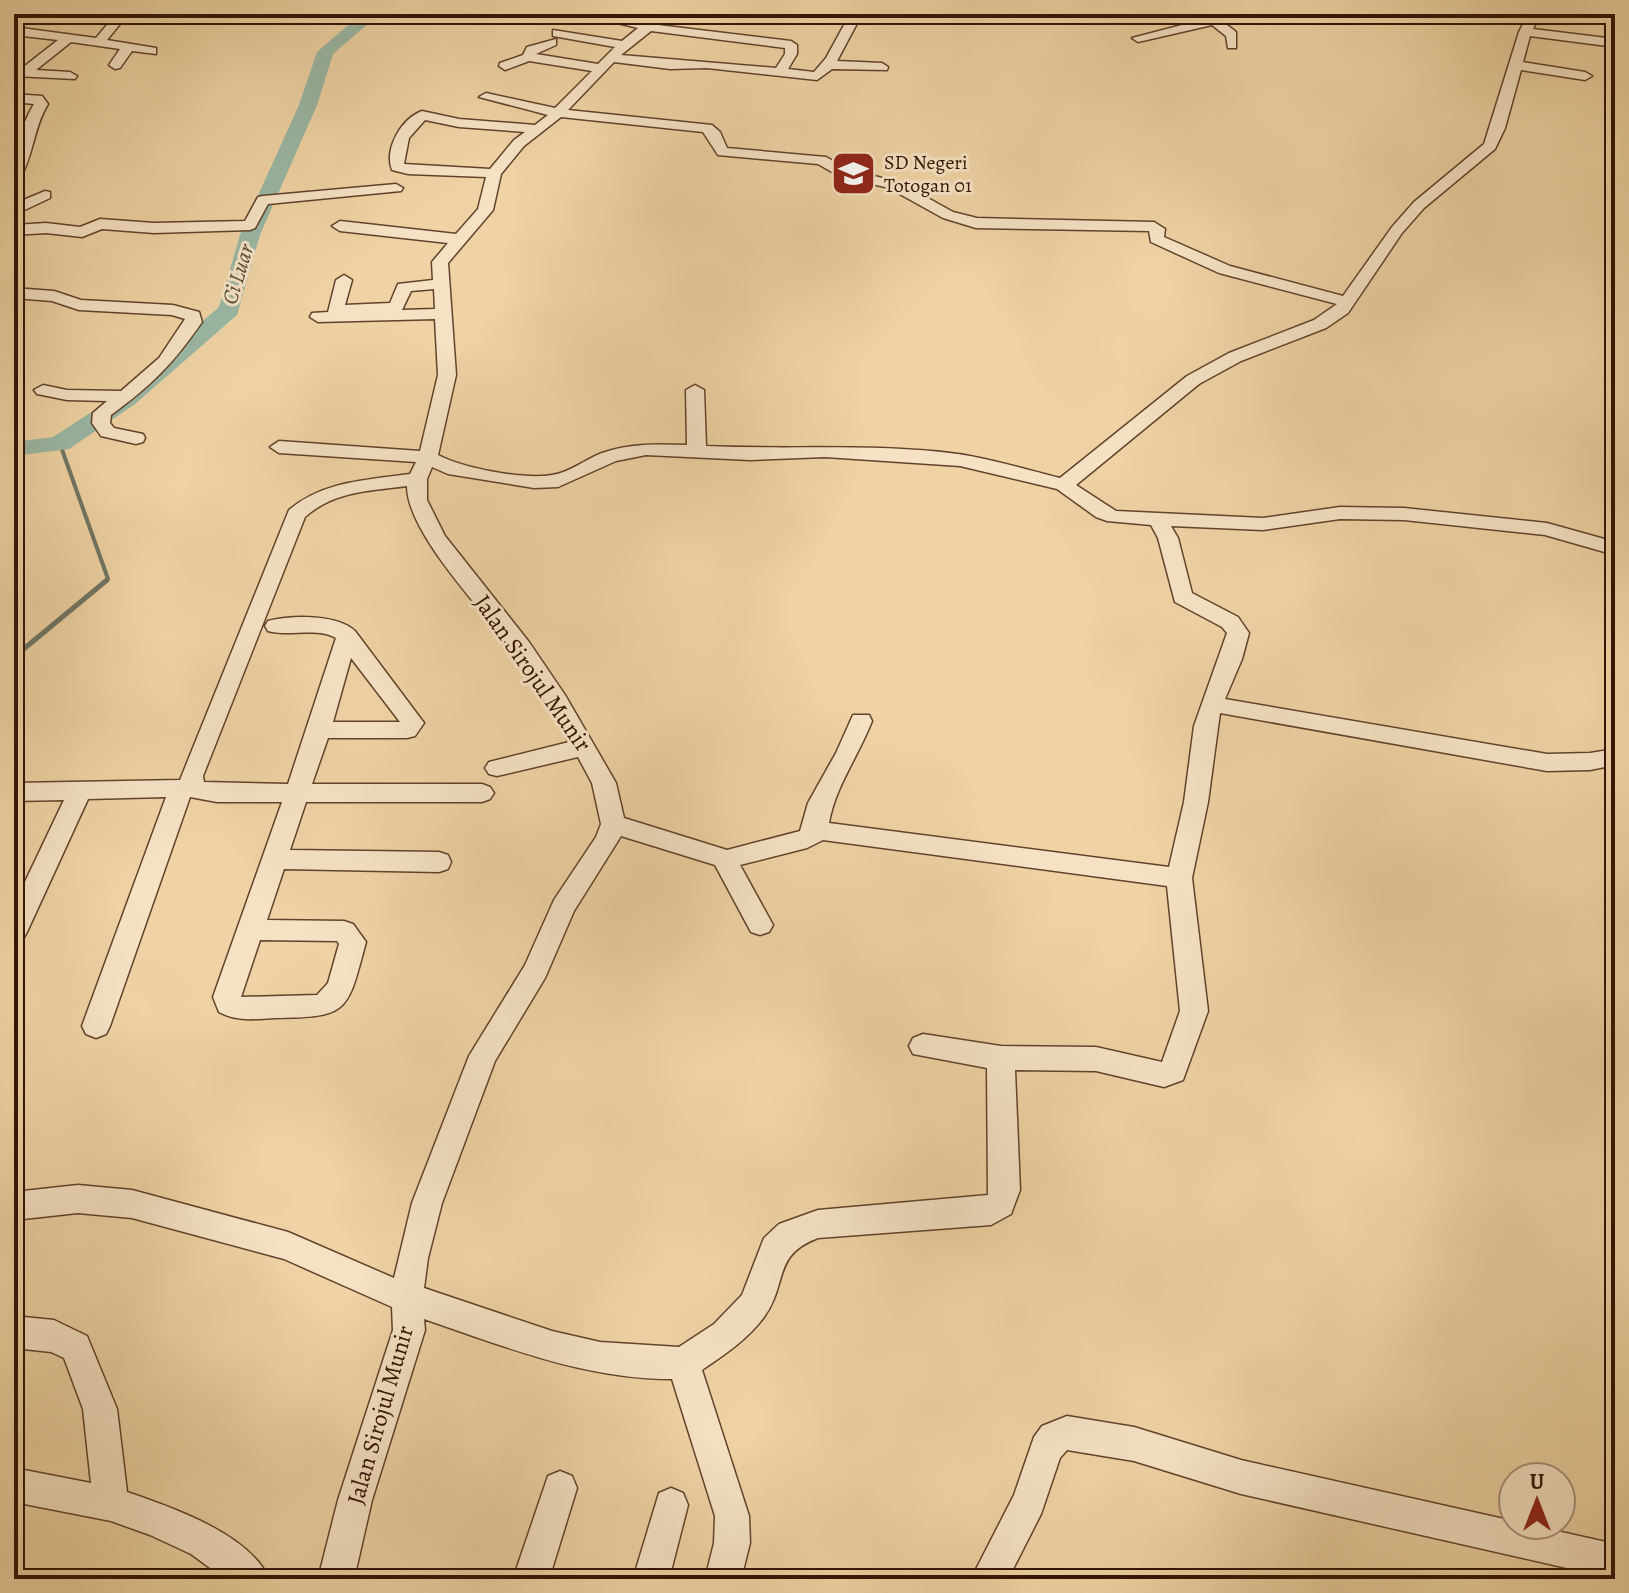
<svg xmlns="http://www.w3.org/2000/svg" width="1629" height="1593" font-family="Alegreya,serif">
  <rect width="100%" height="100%" fill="#efd3a4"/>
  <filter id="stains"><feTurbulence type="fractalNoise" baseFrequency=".0025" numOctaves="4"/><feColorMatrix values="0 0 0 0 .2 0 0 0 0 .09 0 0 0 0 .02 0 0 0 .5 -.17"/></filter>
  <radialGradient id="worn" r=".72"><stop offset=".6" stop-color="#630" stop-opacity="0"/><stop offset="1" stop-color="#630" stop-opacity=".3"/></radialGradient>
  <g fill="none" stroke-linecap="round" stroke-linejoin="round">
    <!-- stream-far1 -->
    <path stroke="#707664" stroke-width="4" d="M60,444l48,135 -4,3"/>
    <!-- stream -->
    <path stroke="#707664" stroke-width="5" d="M14,657l93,-77"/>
    <!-- river -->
    <path fill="#9ab8a5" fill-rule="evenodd" d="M361,14h18l-46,40 -16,51 -57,130 -23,80 -102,89 -66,45 -55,7v-14l39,-5 66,-43 100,-87 21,-72 59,-130 18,-53z"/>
    <defs>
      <path id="minor" d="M116,14h12l-21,26 49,8v6l-24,-3 -12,17 -5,1 -6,-4 11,-16 -49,-7 -35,28 34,2 7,4 -2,3 -61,-3v-6l7,-1 37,-29 -44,-5v-8l82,11z
        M581,14h24l41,8 11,-8h14l-13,11 133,16 6,4v9l-9,15 26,3 12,-14 24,-44h12l-25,47 45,2 6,4 -1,3 -55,-1 -15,11 -110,-12 -37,1 -56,-7 -46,48 144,15 8,7 7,16 99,9 23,13 50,12 54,30 24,6 177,4 11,7 -1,8 66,29 113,30 49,-69 22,-25 70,-58 35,-112 9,-18h12l-7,15 82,10v8l-85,-11 -7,26 62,10 7,4 -7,4 -64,-10 -16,58 -10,21 -71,59 -22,25 -54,80 -22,15 -85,33 -42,23 -123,101 40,26 147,7 77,-11 64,1 143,15 68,19v13l-70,-20 -141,-15 -64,-1 -77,11 -92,-4 7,12 14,55 46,24 11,16 -7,26 -17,40 322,55 43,-1 25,-4v16l-25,5 -43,1 -327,-58 -12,89 -16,76 16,133 -25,69 -19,7 -68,-16 -81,-1 5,120 -9,24 -20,11 -173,13c-46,17 -30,46 -54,79 -16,22 -40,38 -62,53l47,146 1,27 -9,36h-36l9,-36 1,-27 -43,-137c-88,0 -166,-32 -248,-60l1,11 -53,170 -18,79h-36l20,-79 55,-170 -1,-23 -108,-48 -152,-41 -54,-5 -64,7v-28l64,-7 54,5 156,42 106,46 18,-75 57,-147 56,-91 29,-65 42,-63 5,-13 -9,-41 -14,-26 -81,19 -8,-2 -4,-6 4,-6 80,-20c-17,-30 -34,-59 -54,-88 -29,-41 -108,-120 -108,-168 -37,5 -73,5 -102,31l-102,259 1,6 84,2 48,-146c-19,-11 -46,-1 -68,-7l-3,-5 3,-5c24,-6 69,-7 87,10l69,92 -9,13 -8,2h-79l-16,46h170l8,3 4,6 -4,6 -8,3h-176l-16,48 149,2 9,3 3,7 -3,7 -9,3 -155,-3 -17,51 77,1 9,3 13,18c-19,71 -17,75 -91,76 -20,1 -38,4 -56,-6l-6,-15 69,-195h-65l-27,-5 -80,229 -4,8 -10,4 -10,-4 -4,-8 84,-229 -78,2 -61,133 -4,7 -9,3v-37l50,-105 -50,1v-18l166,-3 109,-270c34,-29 78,-30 121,-36l6,-12 -137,-9 -9,-6 9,-6 141,10 18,-76 -3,-56 -117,3 -8,-5 2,-4 16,-1 8,-32 8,-5 8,5 -7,25 45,-2 8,-19 35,-4 -1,-18 16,-19 -108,-12 -8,-5 8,-5 116,13 22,-25 8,-32 -78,-3 -16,-4c-8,-21 9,-51 30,-59l37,8 76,6 13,-10 -69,-18 7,-4 69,15 37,-37 -63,-10 -24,9 -6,-4 1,-3 23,-8 4,-8 29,-8v6l-20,9 62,10 17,-17 -62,-11v-6l69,11 16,-13zM651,31l134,17v6l-9,14 -155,-13zM561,117l142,15 15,23 100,9 21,12 50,12 54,30 33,10 173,3 2,11 68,31 118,31 -23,16 -85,33 -42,23 -127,102c-33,-8 -68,-19 -102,-24 -84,-11 -168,-4 -252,-8l-2,-56 -9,-5 -9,5 1,55c-29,-1 -57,-2 -85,8 -16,6 -33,20 -50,22 -29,5 -89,-7 -114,-20l18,-80 -8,-112 45,-53 8,-36 23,-28zM425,120l34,7 66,5 -11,8 -24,29 -86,-5 5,-26zM434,289l1,20 -33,1 9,-19zM646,455l104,5 75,-3 135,9 97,23 39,28 11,4 44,4 7,13 17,64 47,25 5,6 -33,93 -10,76 -15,65 -340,-44c6,-36 30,-68 43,-102l-3,-6h-16l-17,38 -28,50 -8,28 -73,19 -103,-32 -8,-35 -51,-88 -36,-53 -84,-106 -18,-36v-21l5,-12 16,7 86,14 24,-1 58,-26zM351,658l49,64h-67zM621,836l94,29 36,67 9,3 9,-3 4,-7 -33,-60 67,-17 16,-8 344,46 13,125 -18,51 -66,-15 -95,-1 -78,-12 -10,4 -4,8 4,8 74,14 1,127 -170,15 -39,14 -15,14 -22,57 -28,29 -35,23 -79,-5 -48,-11 -128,-43 4,-30 14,-55 53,-142 50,-83 29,-67zM260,940l77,1 2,3 -11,39 -11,12 -76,2z
        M709,14h50c-11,7 -39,7 -50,0z
        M1200,14h13l23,18v16h-8l-2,-12 -14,-11 -74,17 -6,-4 73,-19z
        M14,94l28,2 6,8c-15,24 -14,52 -29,76l-5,1c0,-26 6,-54 20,-77l-20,-2z
        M396,184l7,4 -2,3 -133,13 -13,24 -5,2 -96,3 -52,-4 -20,8 -36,-4 -32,2v-10l32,-2 34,4 20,-8 54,4 91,-2 13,-24 5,-1z
        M45,191l5,1v6l-36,17v-11z
        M14,288l40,3 27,9 92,5 26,7 3,10c-29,42 -50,63 -91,93l-1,8 4,5 29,6 2,4 -2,4 -7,2 -35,-8 -9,-13 1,-10 14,-12 -40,-1 -30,-6 -3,-4 9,-5 24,5 54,1 38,-33 26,-39 -13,-4 -93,-5 -27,-9 -38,-3z
        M14,1316l40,4 33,16 30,73 10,83c44,15 123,42 142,87h-44l-34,-25 -41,-19 -39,-14 -97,-19v-34l77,15 -8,-74 -19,-51 -13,-6 -37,-4z
        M1067,1416l67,11 107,33 272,61v4h17l85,19v35l-374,-85 -107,-33 -67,-11 -7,8 -19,56 -33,65h-37l43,-84 20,-58 8,-11z
        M560,1471l12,5 5,12 -28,91h-36l35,-103z
        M671,1488l12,5 5,12 -19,74h-36l26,-86z"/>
    </defs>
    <!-- minor casing -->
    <use href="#minor" stroke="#61432b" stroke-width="3"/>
    <!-- minor -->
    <use href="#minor" fill="#f5e2c4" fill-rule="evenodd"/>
  </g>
  <!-- icons -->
  <defs>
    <symbol id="school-square" viewBox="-11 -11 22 22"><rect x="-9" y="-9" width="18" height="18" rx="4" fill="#8f2418" stroke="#f5e2c4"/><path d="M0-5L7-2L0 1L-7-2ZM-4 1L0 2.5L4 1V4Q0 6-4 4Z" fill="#fff"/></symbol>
  </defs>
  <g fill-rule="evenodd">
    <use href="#school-square" x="828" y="148" width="51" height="51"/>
  </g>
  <g text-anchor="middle" stroke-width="6" stroke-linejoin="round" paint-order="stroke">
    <!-- far-poi labels -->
    <g font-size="20" fill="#321303" stroke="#f5e2c4" text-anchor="start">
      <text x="884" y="169">SD Negeri<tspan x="884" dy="23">Totogan 01</tspan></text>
    </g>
    <!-- far-water labels -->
    <g font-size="22" font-style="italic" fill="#564d3c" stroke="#f5e2c4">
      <text transform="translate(237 274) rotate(-73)" y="8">Ci Luar</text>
    </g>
    <!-- street labels -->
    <g font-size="24" fill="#321303" stroke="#f5e2c4">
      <text transform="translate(533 673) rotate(55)" y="8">Jalan Sirojul Munir</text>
      <text transform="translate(380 1415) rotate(-74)" y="8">Jalan Sirojul Munir</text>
    </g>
  </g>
  <!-- margin -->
  <rect width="1629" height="1593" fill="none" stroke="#efd3a4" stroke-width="48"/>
  <rect x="16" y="16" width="1597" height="1561" fill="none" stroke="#321303" stroke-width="4"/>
  <rect x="24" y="24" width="1581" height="1545" fill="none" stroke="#321303" stroke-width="2"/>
  <!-- north arrow -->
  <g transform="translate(1537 1501)"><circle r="38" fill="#f5e2c4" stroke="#a78f77" stroke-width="2"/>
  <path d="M0-6L14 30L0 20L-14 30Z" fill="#8f2418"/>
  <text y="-12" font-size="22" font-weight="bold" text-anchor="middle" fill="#321303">U</text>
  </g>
  <rect width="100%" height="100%" filter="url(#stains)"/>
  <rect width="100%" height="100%" fill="url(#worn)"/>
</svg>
